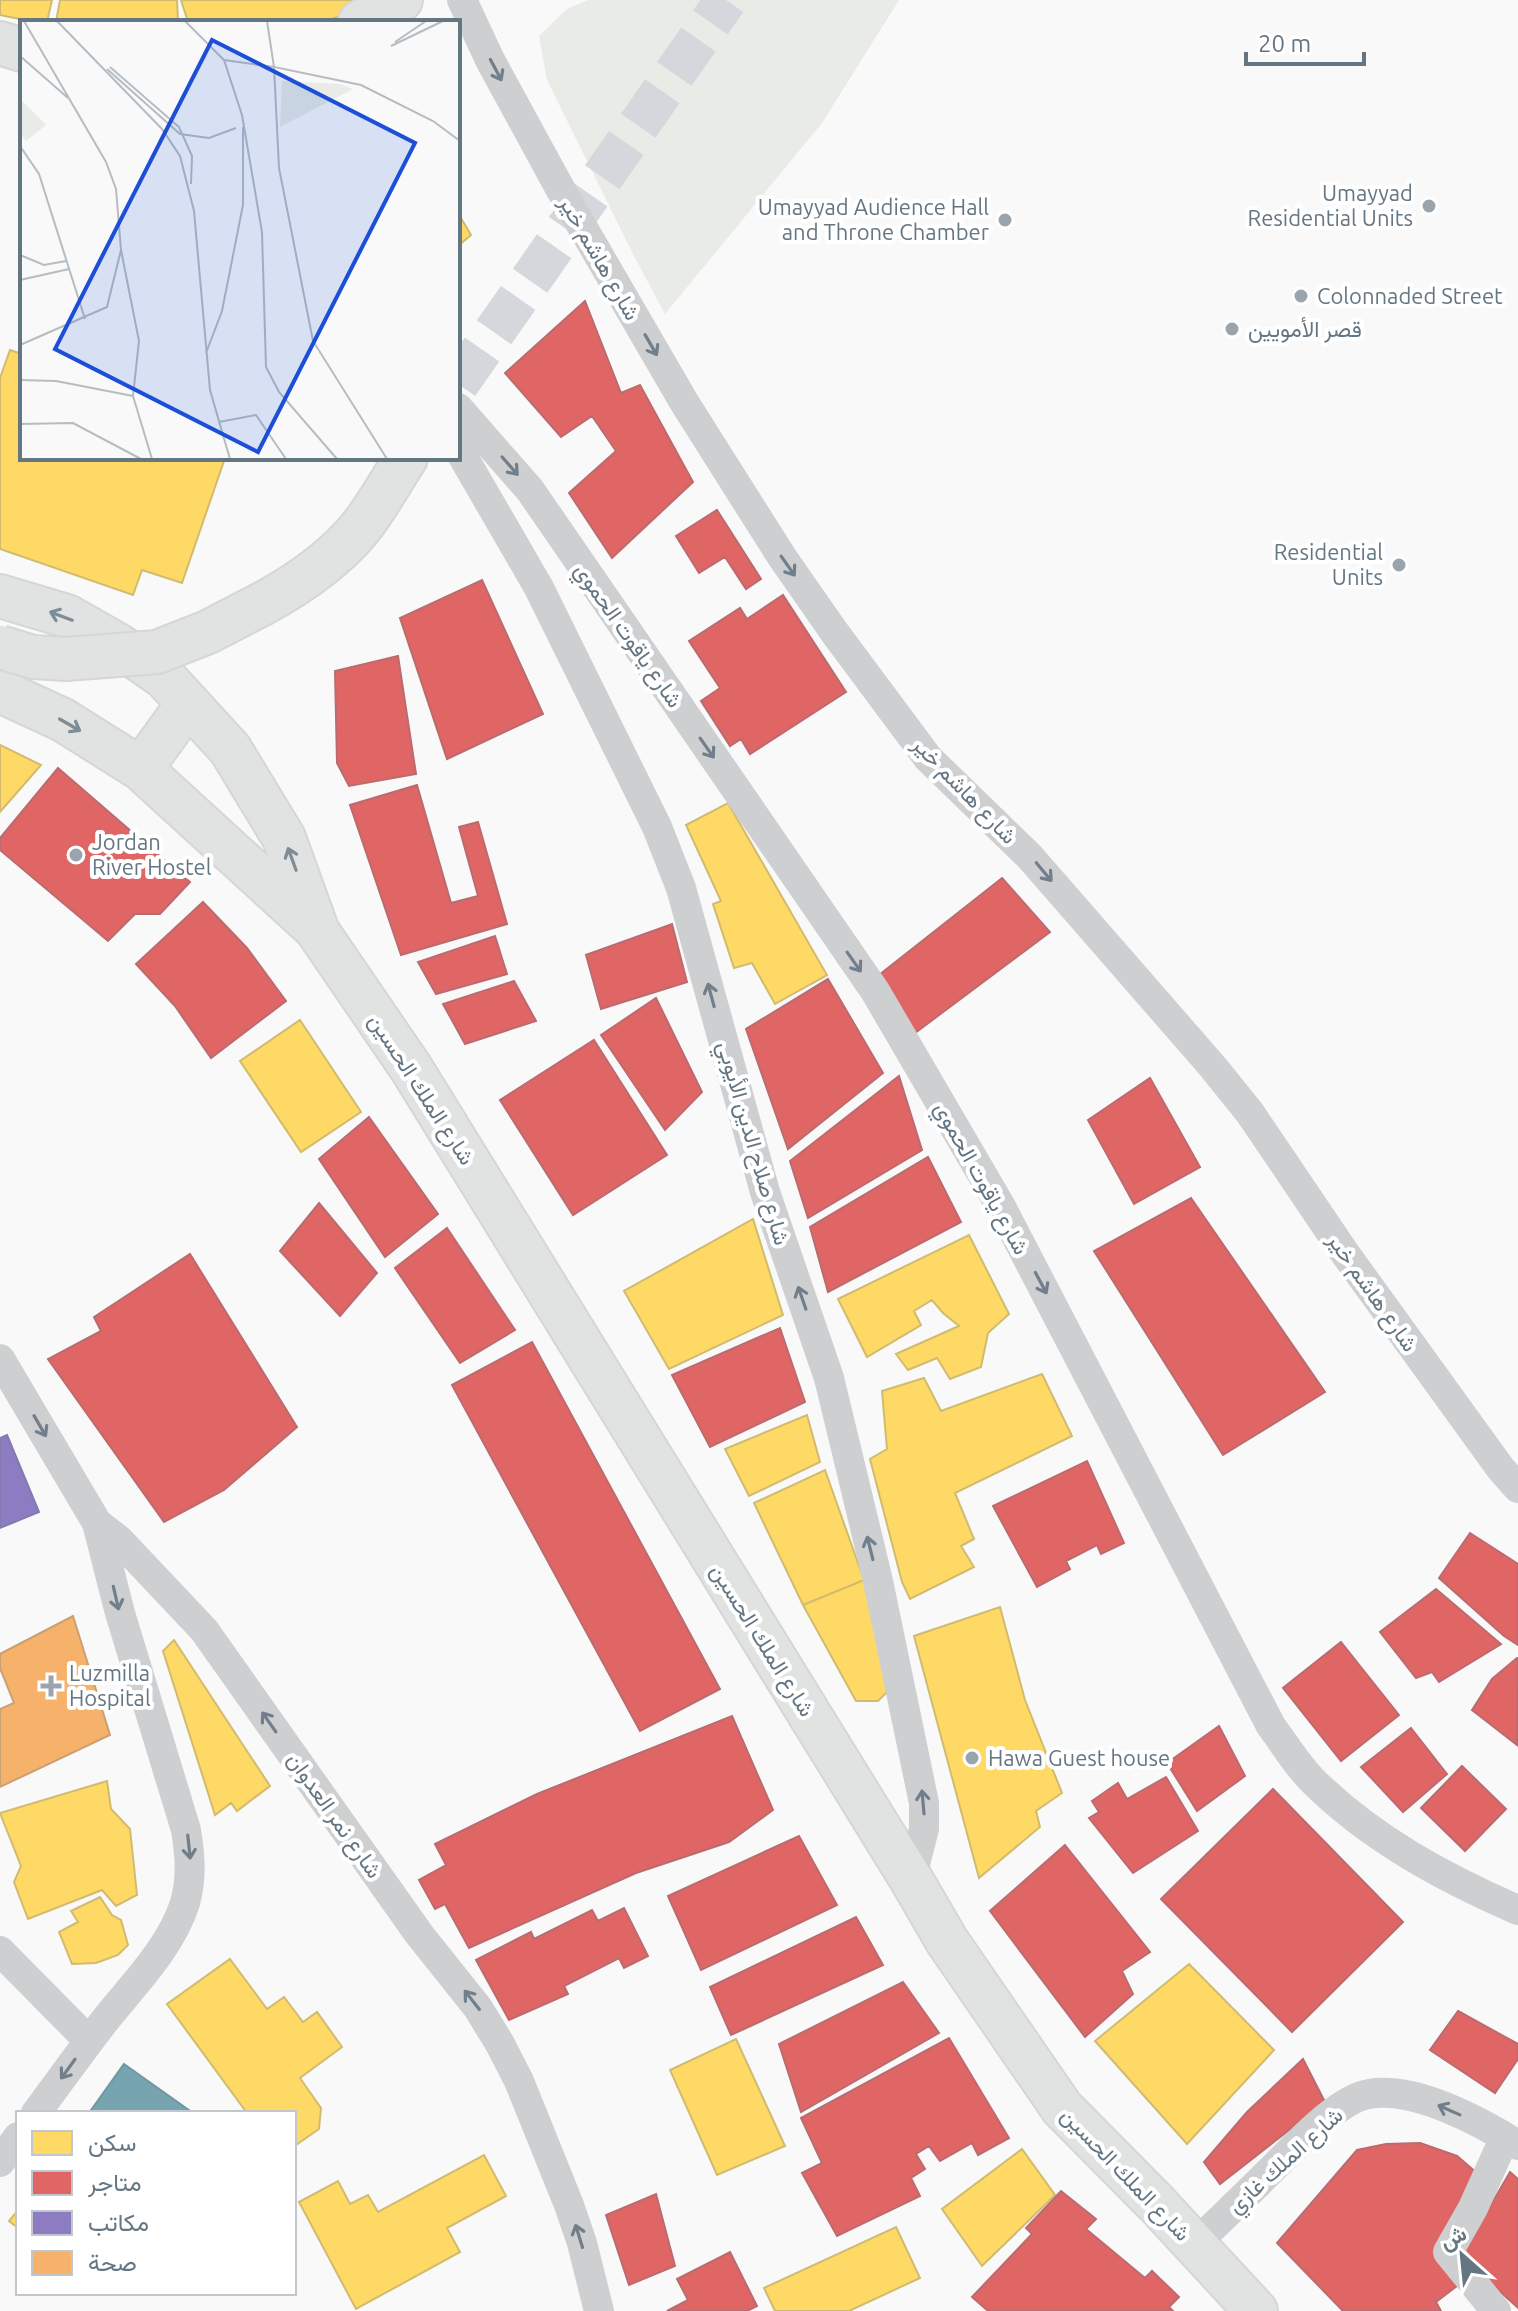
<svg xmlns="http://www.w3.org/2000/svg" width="1518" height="2311" font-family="Ubuntu,Vazirmatn,sans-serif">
  <rect width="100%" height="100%" fill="#f9f9f9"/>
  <!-- green -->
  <path fill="#e8ebe6" d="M588,0h311l-77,123 -157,191 -31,-58 -87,-176 -8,-44 28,-27z"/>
  <!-- homes -->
  <path fill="#ffd966" stroke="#d1bb6f" stroke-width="2" d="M0,0h52l-5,22h-13l-34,-7z
    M60,0h117l1,22h-122z
    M181,0h170l4,12 -34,10h-133z
    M458,213l13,22 -13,11z
    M10,350l12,4v104h203l-43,125 -40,-13 -9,25 -133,-46v-171z
    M0,745l41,20 -41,47z
    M728,803l99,172 -52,29 -23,-41 -18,5 -21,-64 8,-3 -35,-76z
    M300,1020l61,92 -60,40 -61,-91z
    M753,1219l30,96 -114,54 -45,-78z
    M969,1235l40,79 -21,19 -7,34 -31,12 -13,-21 -29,12 -12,-16 63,-28 -16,-13 -11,-13 -18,11 7,14 -54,32 -29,-58z
    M1042,1374l30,62 -117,57 19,46 -13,7 13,21 -64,32 -8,-17 -32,-123 17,-10 -5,-58 42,-13 17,33z
    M807,1415l13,47 -71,34 -24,-47z
    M825,1470l39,110 -61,25 -49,-102z
    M864,1580l24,111 -10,10h-22l-53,-96z
    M1000,1607l25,93 37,93 -26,18 4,16 -61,51 -65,-242z
    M174,1640l96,146 -33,25 -6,-8 -16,12 -52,-164z
    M107,1781l4,28 19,20 7,66 -21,11 -14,-16 -74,29 -14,-37 7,-16 -21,-53z
    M100,1897l12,18 9,5 7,25 -10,10 -22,8 -24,1 -13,-32 19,-10 -7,-11z
    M230,1959l37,50 17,-12 19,25 14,-10 25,35 -42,31 21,30 -2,21 -23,16 -2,-32h-47l-80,-109z
    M1189,1964l85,86 -87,94 -92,-103z
    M736,2039l49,107 -68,29 -47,-105z
    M1022,2149l33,46 -73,71 -40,-57z
    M484,2155l22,41 -59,32 13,24 -104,57 -57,-107 39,-21 12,23 18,-9 10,17z
    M18,2210v18l-9,-7z
    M896,2227l24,51 -71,33h-74l-11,-23z"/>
  <!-- shops -->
  <path fill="#e06666" stroke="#bb6b6f" stroke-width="2" d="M585,301l36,92 19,-8 53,97 -81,76 -43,-65 47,-42 -24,-35 -31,21 -56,-64z
    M717,510l44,69 -15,10 -21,-32 -26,16 -23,-37z
    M482,580l61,134 -96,45 -47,-141z
    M783,595l63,97 -96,62 -9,-15 -11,7 -29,-45 19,-13 -31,-47 51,-33 7,11z
    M398,656l18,118 -67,12 -12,-23 -2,-92z
    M58,768l132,114 -30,32h-25l-27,27 -108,-91v-12z
    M417,785l34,118 27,-7 -19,-69 19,-5 29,102 -106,31 -51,-150z
    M1002,878l48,54 -135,101 -36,-58z
    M203,902l44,46 39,53 -75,57 -36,-52 -39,-42z
    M672,924l15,58 -86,27 -15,-54z
    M495,936l12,38 -71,20 -18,-32z
    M828,979l55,94 -95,76 -42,-120z
    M514,981l22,40 -71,23 -22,-40z
    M656,998l46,94 -37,38 -64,-95z
    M594,1040l73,115 -94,60 -73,-115z
    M899,1076l23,74 -114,68 -18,-57z
    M1150,1078l50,89 -66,37 -46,-84z
    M369,1117l69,97 -53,43 -66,-98z
    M928,1157l33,65 -133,70 -18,-65z
    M1191,1198l134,194 -102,63 -129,-204z
    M319,1203l58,70 -37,43 -60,-65z
    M447,1228l68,102 -55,33 -65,-95z
    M190,1254l107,173 -73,63 -60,32 -116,-163 53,-28 -7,-14z
    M780,1328l25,74 -95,45 -38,-72z
    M532,1342l188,347 -80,42 -188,-346z
    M1087,1461l37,82 -23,11 -4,-9 -31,16 4,8 -33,18 -44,-81z
    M1470,1533l48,31v81l-14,-9 -65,-58z
    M1436,1589l65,55 -62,38 -7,-10 -16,6 -36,-46z
    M1341,1642l58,73 -58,46 -58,-73z
    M1517,1658h1l-1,87 -45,-35 20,-31z
    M732,1716l41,94 -44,32 -93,31 -167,75 -24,-44 -10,5 -16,-29 27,-15 -11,-21 102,-50z
    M1219,1726l26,50 -48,35 -30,-48z
    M1411,1728l36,46 -44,38 -42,-45z
    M1462,1766l44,43 -41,42 -44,-43z
    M1166,1777l32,54 -65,42 -44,-55 10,-6 -7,-11 26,-18 9,16z
    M1273,1789l130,133 -111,110 -131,-133z
    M799,1836l38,69 -136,65 -33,-74z
    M1065,1845l85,107 -28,19 11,23 -48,43 -95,-126z
    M624,1908l24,48 -24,12 -5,-10 -55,28 4,8 -59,26 -33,-60 55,-28 3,7 58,-29 6,11z
    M856,1917l27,48 -152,70 -21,-48z
    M903,1982l36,51 -138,79 -22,-68z
    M1458,2011l60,33v15l-23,34 -65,-43z
    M949,2038l60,100 -31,17 -6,-12 -32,18 -11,-15 -13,8 9,15 -14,9 9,18 -83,40 -35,-63 20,-10 -21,-45z
    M1303,2059l22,43 -105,82 -16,-22 43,-50z
    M1420,2143l37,13 22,19 -22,111 -21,16 5,9h-98l-66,-68 80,-93 29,-6z
    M1510,2172l8,7v129l-57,-52z
    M1061,2191l35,28 -10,10 59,49 7,-7 27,26 -10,10 4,4h-185l-16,-14 60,-63 -6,-6z
    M656,2194l19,72 -46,19 -23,-70z
    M730,2252l27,54 -10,5h-80l21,-11 -11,-21z"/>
  <!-- offices -->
  <path fill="#8e7cc3" stroke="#827ab0" stroke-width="2" d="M7,1435l32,77 -39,16v-90z"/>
  <!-- health -->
  <path fill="#f6b26b" stroke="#caa072" stroke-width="2" d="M73,1616l37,119 -110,52v-78l14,-6 -14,-35v-14z"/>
  <!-- public -->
  <path fill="#76a5af" stroke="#7197a2" stroke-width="2" d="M124,2064l69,49h-104z"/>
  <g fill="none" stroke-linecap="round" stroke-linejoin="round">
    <!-- secondary-tunnel -->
    <path stroke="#d4d8dc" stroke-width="42" stroke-dasharray="42 21" stroke-linecap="butt" d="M458,384l268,-384"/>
    <defs>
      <path id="secondary" d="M360,22l41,-22
        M0,43l22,7
        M0,596l67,20 51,29 46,32 66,72 54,89 34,94 93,136 500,811 36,62 115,167 95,96 99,107
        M262,604c37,-20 73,-45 99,-77 17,-22 30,-46 45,-69
        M0,691l63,29 78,49 174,159
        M141,769l46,-64"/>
    </defs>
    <!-- secondary casing -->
    <use href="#secondary" stroke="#d5d6d7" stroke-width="46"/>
    <!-- street -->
    <path stroke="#cecfd0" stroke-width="30" d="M462,0l28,60 72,132 122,210 98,155 53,76 93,125 102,99 183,210 37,46 94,139 157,217 17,19
      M458,408l72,82 345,501 125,214 271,521c13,17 25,38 41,54 58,58 132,98 206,130
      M458,448l81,140 118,239 24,61 84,304 64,186 49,203 46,222v26l-13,50
      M0,1359l97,164 22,17 85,90 215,304 59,74 22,36 19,37 50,124 13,38 17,68
      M0,1951l89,90
      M36,2113c23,-31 46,-63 70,-94 28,-35 65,-72 79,-116 7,-25 5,-48 1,-73l-66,-217 -23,-90
      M0,2162l18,-25
      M1194,2245c25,-24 50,-48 75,-73 23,-22 68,-73 100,-78 46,-8 112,28 149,51
      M1496,2311l-48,-59 25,-44 32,-71"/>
    <!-- secondary -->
    <use href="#secondary" stroke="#e1e2e2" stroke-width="42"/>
    <defs>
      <path id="secondary-bridge" d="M0,647l33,10 33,2 91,-7 51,-20 54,-28"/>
    </defs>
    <!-- secondary-bridge casing -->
    <use href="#secondary-bridge" stroke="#d5d6d7" stroke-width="46" stroke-linecap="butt"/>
    <!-- secondary-bridge -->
    <use href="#secondary-bridge" stroke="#e1e2e2" stroke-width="42"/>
  </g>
  <!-- one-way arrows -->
  <defs><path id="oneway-shaft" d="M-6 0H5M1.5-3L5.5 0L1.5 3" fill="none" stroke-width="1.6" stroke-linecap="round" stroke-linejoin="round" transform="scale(2)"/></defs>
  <g stroke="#707f8b">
    <use href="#oneway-shaft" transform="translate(496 70) rotate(62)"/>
    <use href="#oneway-shaft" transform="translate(651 345) rotate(60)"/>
    <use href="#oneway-shaft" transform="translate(510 466) rotate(49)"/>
    <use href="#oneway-shaft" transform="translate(788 566) rotate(55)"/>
    <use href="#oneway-shaft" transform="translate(707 748) rotate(55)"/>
    <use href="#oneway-shaft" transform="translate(1044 872) rotate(50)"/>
    <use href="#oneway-shaft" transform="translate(854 962) rotate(55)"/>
    <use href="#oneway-shaft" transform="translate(711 995) rotate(-105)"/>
    <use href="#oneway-shaft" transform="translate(1041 1283) rotate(62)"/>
    <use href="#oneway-shaft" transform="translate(802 1298) rotate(-109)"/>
    <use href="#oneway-shaft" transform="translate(40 1426) rotate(60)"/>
    <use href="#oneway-shaft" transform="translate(870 1548) rotate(-104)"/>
    <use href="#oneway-shaft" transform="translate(116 1598) rotate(77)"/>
    <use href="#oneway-shaft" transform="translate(269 1722) rotate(-125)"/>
    <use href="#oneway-shaft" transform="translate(923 1802) rotate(-95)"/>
    <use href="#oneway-shaft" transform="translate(189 1847) rotate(84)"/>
    <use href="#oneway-shaft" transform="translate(472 2000) rotate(-128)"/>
    <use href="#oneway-shaft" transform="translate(68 2069) rotate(126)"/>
    <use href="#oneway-shaft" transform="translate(1449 2110) rotate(-156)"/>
    <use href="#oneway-shaft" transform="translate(579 2236) rotate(-107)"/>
  </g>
  <g stroke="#7e8c96">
    <use href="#oneway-shaft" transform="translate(61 616) rotate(-159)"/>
    <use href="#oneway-shaft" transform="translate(70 725) rotate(30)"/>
    <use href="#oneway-shaft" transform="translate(292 859) rotate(-110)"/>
  </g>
  <!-- markers -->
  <g fill="#99a4ac" stroke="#fff" stroke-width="3">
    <circle cx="1429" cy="206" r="8"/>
    <circle cx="1005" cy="220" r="8"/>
    <circle cx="1301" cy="296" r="8"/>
    <circle cx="1232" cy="329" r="8"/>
    <circle cx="1399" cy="565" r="8"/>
    <circle cx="76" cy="855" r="8"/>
    <path d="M47 1674h8v8h8v8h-8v8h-8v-8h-8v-8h8z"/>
    <circle cx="972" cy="1758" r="8"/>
  </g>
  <g text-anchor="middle" stroke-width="8" stroke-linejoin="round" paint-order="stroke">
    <!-- poi labels -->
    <g font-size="22" fill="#657683" stroke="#fff" text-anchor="start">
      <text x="1413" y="201" text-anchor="end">Umayyad<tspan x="1413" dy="25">Residential Units</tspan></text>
      <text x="989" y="215" text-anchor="end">Umayyad Audience Hall<tspan x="989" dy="25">and Throne Chamber</tspan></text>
      <text x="1317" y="304">Colonnaded Street</text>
      <text x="1248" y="337">قصر الأمويين</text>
      <text x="1383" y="560" text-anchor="end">Residential<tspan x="1383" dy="25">Units</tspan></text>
      <text x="92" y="850">Jordan<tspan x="92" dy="25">River Hostel</tspan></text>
      <text x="69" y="1681">Luzmilla<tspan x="69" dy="25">Hospital</tspan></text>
      <text x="988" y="1766">Hawa Guest house</text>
    </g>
    <!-- street labels -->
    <g font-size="22" fill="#657683" stroke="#fff">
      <text transform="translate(600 258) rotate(60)" y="8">شارع هاشم خير</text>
      <text transform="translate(629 635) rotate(55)" y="8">شارع ياقوت الحموي</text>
      <text transform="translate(965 790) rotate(46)" y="8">شارع هاشم خير</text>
      <text transform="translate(422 1089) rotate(57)" y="8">شارع الملك الحسين</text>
      <text transform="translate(754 1143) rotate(74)" y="8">شارع صلاح الدين الأيوبي</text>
      <text transform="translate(982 1178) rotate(61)" y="8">شارع ياقوت الحموي</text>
      <text transform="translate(1373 1292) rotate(55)" y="8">شارع هاشم خير</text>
      <text transform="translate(763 1640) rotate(58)" y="8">شارع الملك الحسين</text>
      <text transform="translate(335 1815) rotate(55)" y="8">شارع نمر العدوان</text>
      <text transform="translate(1285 2160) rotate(-42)" y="8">شارع الملك غازي</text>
      <text transform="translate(1126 2174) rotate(46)" y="8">شارع الملك الحسين</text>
    </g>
  </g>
  <!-- overview -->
  <g transform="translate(20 20)">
    <rect width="440" height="440" fill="#f9f9f9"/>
    <path d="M262,61l58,3 13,5 -73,38zM0,79l26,26 -20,16 -6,-8z" fill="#e8ebe6"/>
    <path fill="none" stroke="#b5bdc3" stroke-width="2" d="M4,1l82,141 10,27 5,61 18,91 -6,55 19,63M37,1l105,108 18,27 14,55 16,179 20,69M165,1l39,39 18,55M247,1l7,46 87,18 72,36 27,20M375,22l31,-21M371,26l52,-25M0,36l48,42M204,40l50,7 5,101 34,173 74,118M90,47l69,60 13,29 -1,28M87,49l73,65 29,4 27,-10M222,95l20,117 4,135 13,25 58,67M0,126l19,28 46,145M0,235l24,10 22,-4M0,260l49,-11M0,325l87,-38 14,-57M186,333l16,-42 21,-106v-78M0,360l36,1 77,15M199,402l37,-7 30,44M0,404l53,-1 68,36"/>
    <path fill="#1d4ed8" fill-opacity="0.15" stroke="#1d4ed8" stroke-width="4" d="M192,20l203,103 -157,309 -203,-103z"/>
    <rect width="440" height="440" fill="none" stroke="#657683" stroke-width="4"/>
  </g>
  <!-- legend -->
  <rect x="16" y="2111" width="280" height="184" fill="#ffffff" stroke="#c1c8cd" stroke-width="2"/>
  <rect x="32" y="2131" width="40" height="24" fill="#ffd966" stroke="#c1c8cd" stroke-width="2"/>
  <text x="88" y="2151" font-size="24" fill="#657683">سكن</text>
  <rect x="32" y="2171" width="40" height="24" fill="#e06666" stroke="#c1c8cd" stroke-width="2"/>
  <text x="88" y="2191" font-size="24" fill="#657683">متاجر</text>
  <rect x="32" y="2211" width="40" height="24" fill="#8e7cc3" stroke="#c1c8cd" stroke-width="2"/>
  <text x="88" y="2231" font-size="24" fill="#657683">مكاتب</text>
  <rect x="32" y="2251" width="40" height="24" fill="#f6b26b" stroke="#c1c8cd" stroke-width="2"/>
  <text x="88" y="2271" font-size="24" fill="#657683">صحة</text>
  <!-- north arrow -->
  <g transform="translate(1462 2255) rotate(333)" stroke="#ffffff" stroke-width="6" paint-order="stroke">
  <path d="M0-6L14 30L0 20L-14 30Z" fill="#657683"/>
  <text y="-12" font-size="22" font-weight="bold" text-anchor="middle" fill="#657683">ش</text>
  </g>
  <!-- scale -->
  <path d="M1246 52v12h118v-12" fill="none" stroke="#657683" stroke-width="4"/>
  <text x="1258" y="52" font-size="24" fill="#657683" stroke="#ffffff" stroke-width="6" paint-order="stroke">20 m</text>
</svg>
